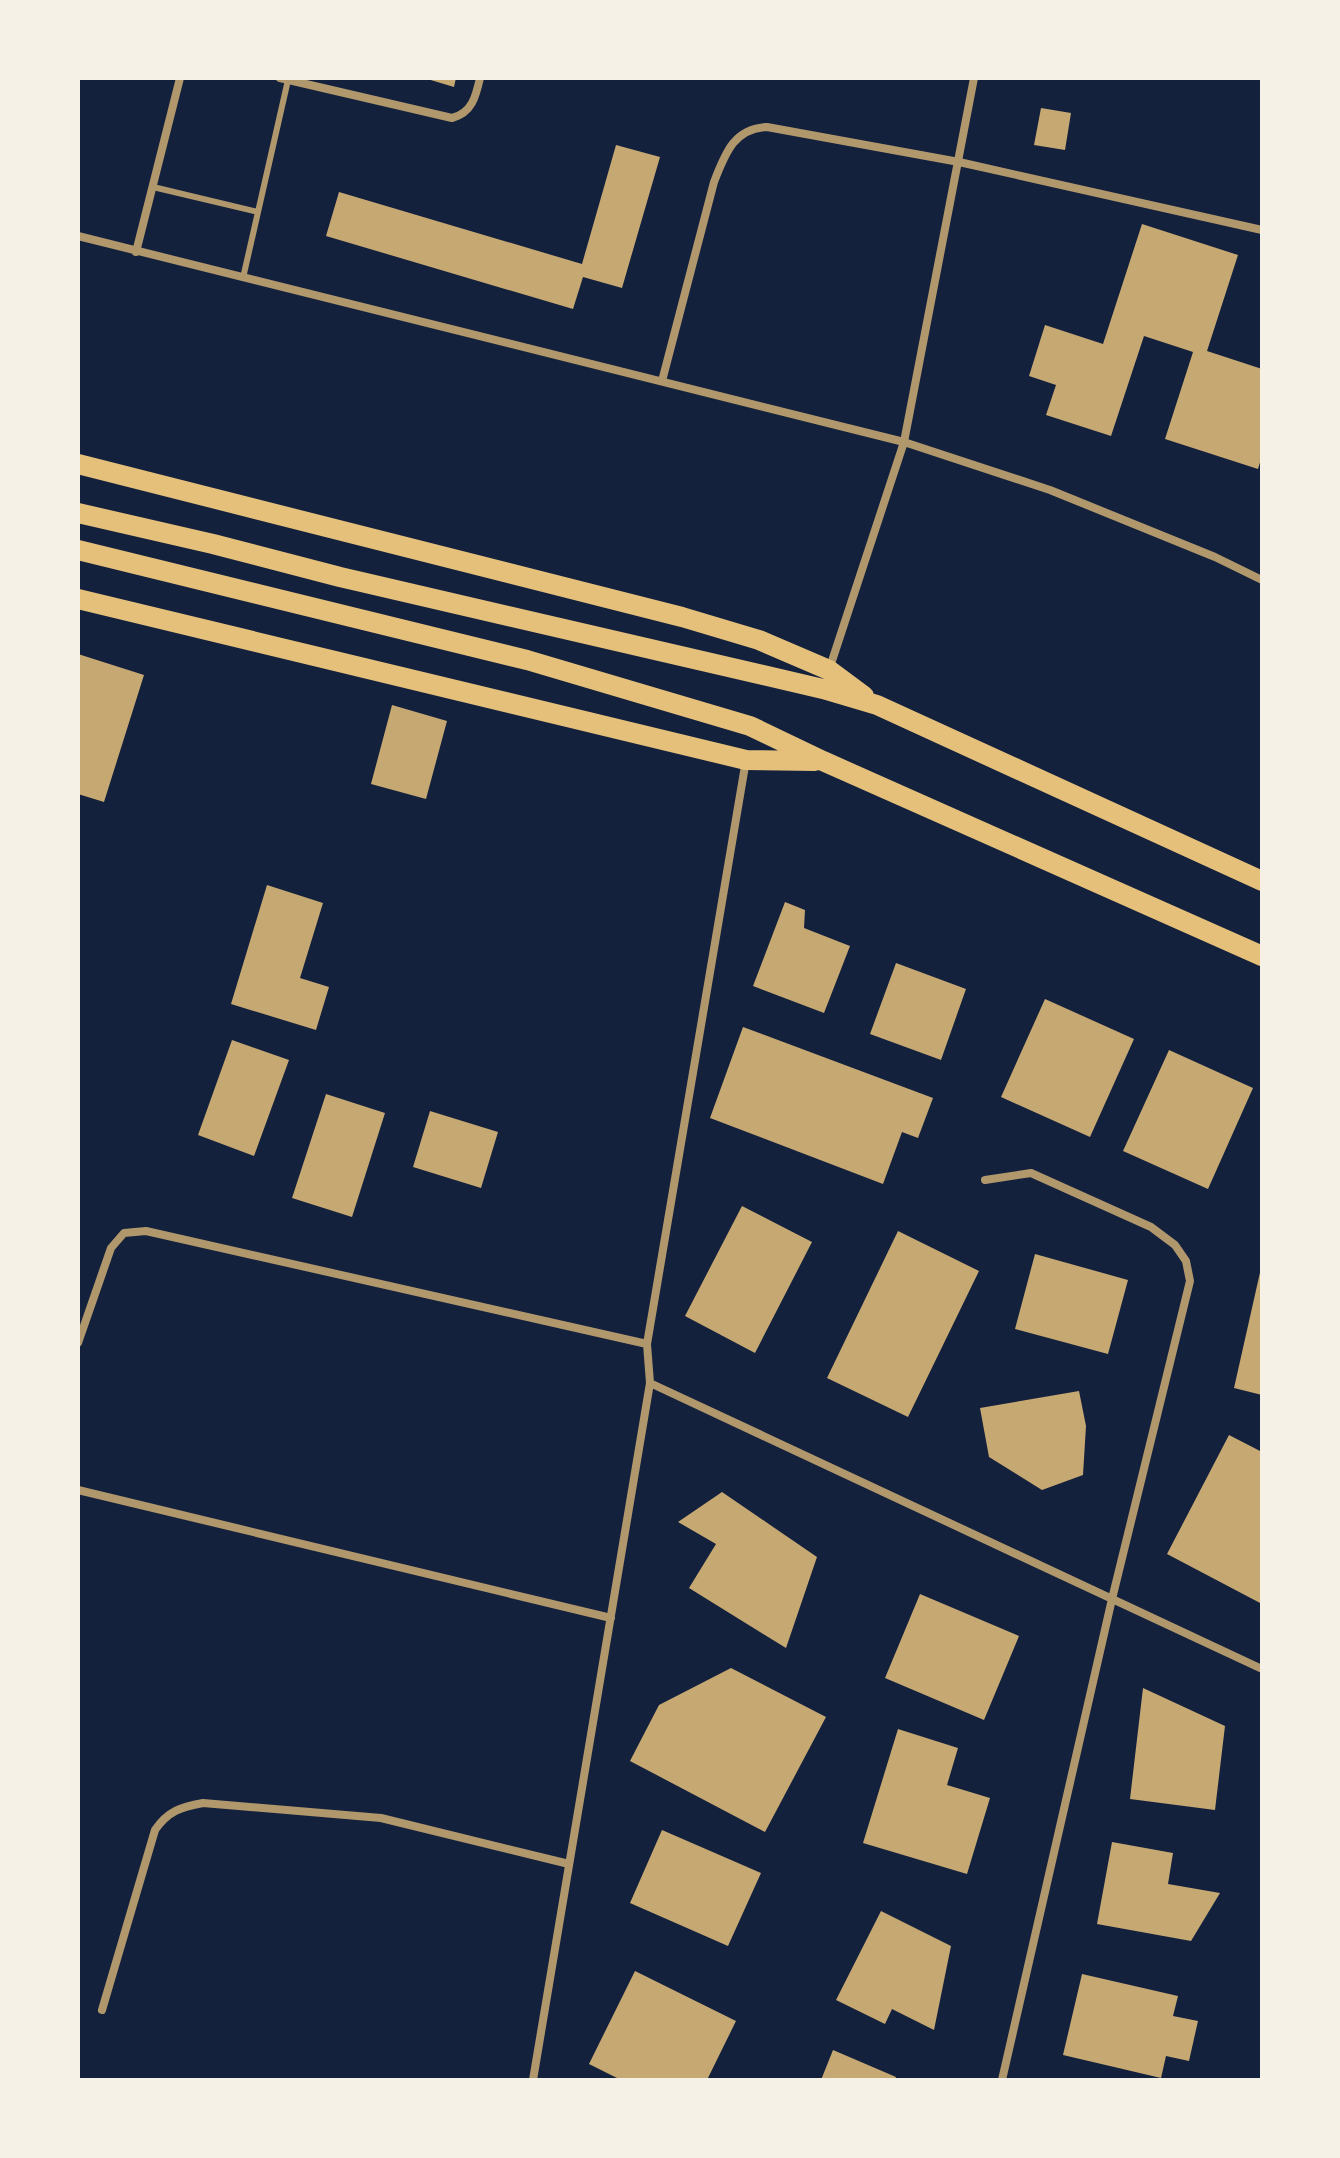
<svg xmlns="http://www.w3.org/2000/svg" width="1340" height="2158" font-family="'Work Sans',sans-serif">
  <rect width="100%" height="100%" fill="#14213d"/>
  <!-- building -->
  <path fill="#c6a872" d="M424,78h32l-2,9z
    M1041,108l30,5 -6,37 -31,-5z
    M616,145l44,12 -38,131 -39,-11 -10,32 -247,-73 13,-44 243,72z
    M1142,224l96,31 -31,96 55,18v87l-4,13 -93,-30 28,-87 -49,-16 -33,100 -65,-21 10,-30 -27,-9 16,-51 58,19z
    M78,654l66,21 -40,127 -26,-8z
    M392,705l55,16 -21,78 -55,-15z
    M267,885l56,18 -23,75 29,9 -13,43 -85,-26z
    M785,902l20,8 -1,18 46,18 -26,67 -71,-27z
    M896,963l70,26 -25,71 -71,-26z
    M1045,999l89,40 -44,98 -89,-40z
    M743,1027l190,71 -15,40 -16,-6 -19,52 -173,-66z
    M232,1040l57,20 -35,96 -56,-21z
    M1169,1050l84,38 -45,101 -85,-38z
    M326,1094l59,19 -33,104 -60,-19z
    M430,1111l68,21 -17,56 -68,-21z
    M742,1206l70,36 -57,111 -70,-37z
    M898,1231l81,40 -71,146 -81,-39z
    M1035,1254l93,26 -20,74 -93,-25z
    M1261,1268l1,1v126l-28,-7z
    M1079,1391l7,35 -3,49 -41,15 -53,-33 -9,-49z
    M1229,1435l33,17v152l-95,-50z
    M722,1492l95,65 -31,91 -97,-60 27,-44 -38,-22z
    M920,1594l99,42 -35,84 -99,-42z
    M731,1668l95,49 -61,115 -135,-71 29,-56z
    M1143,1688l82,38 -10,84 -85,-11z
    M898,1729l60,19 -11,37 43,13 -23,76 -104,-31z
    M662,1830l99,43 -33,73 -98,-43z
    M1112,1842l61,11 -5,31 52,9 -29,48 -94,-17z
    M881,1911l70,35 -17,84 -42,-21 -7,15 -49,-24z
    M635,1971l101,50 -29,59h-86l-32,-16z
    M1082,1974l96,22 -5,20 25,5 -9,40 -23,-5 -5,22 -98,-23z
    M833,2050l63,27 -1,3h-74z"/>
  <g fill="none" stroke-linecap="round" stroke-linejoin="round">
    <!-- service -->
    <path stroke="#b1986c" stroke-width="6" d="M153,187l105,25
      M243,278l45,-198"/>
    <!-- minor -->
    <path stroke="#b1986c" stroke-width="8" d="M280,78l172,40c20,-5 24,-22 28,-40
      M78,236l826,206 146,48 165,67 47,23
      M136,252l44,-174
      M662,381l52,-199c11,-28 20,-54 53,-55l192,35 303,68
      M829,670l75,-228 70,-364
      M985,1180l46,-7 120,54 24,18 11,16 4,20 -78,318 -110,481
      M78,1343l33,-95 13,-15 22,-2 501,113
      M650,1383l612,286
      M78,1490l533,128
      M102,2010l53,-180c13,-19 26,-23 48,-27l178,15 188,46
      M533,2080l117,-697 -3,-39 99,-584"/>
    <!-- primary -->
    <path stroke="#e5c07b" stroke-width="20" d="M78,464l604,153 77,23 70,30 35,26
      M78,513l135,31 127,33 483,112 54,16 385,176
      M78,550l449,110 223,66 73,35 439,195
      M78,599l668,161 69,1"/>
  </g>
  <!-- border -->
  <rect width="1340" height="2158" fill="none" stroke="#f6f1e7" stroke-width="160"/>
</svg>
